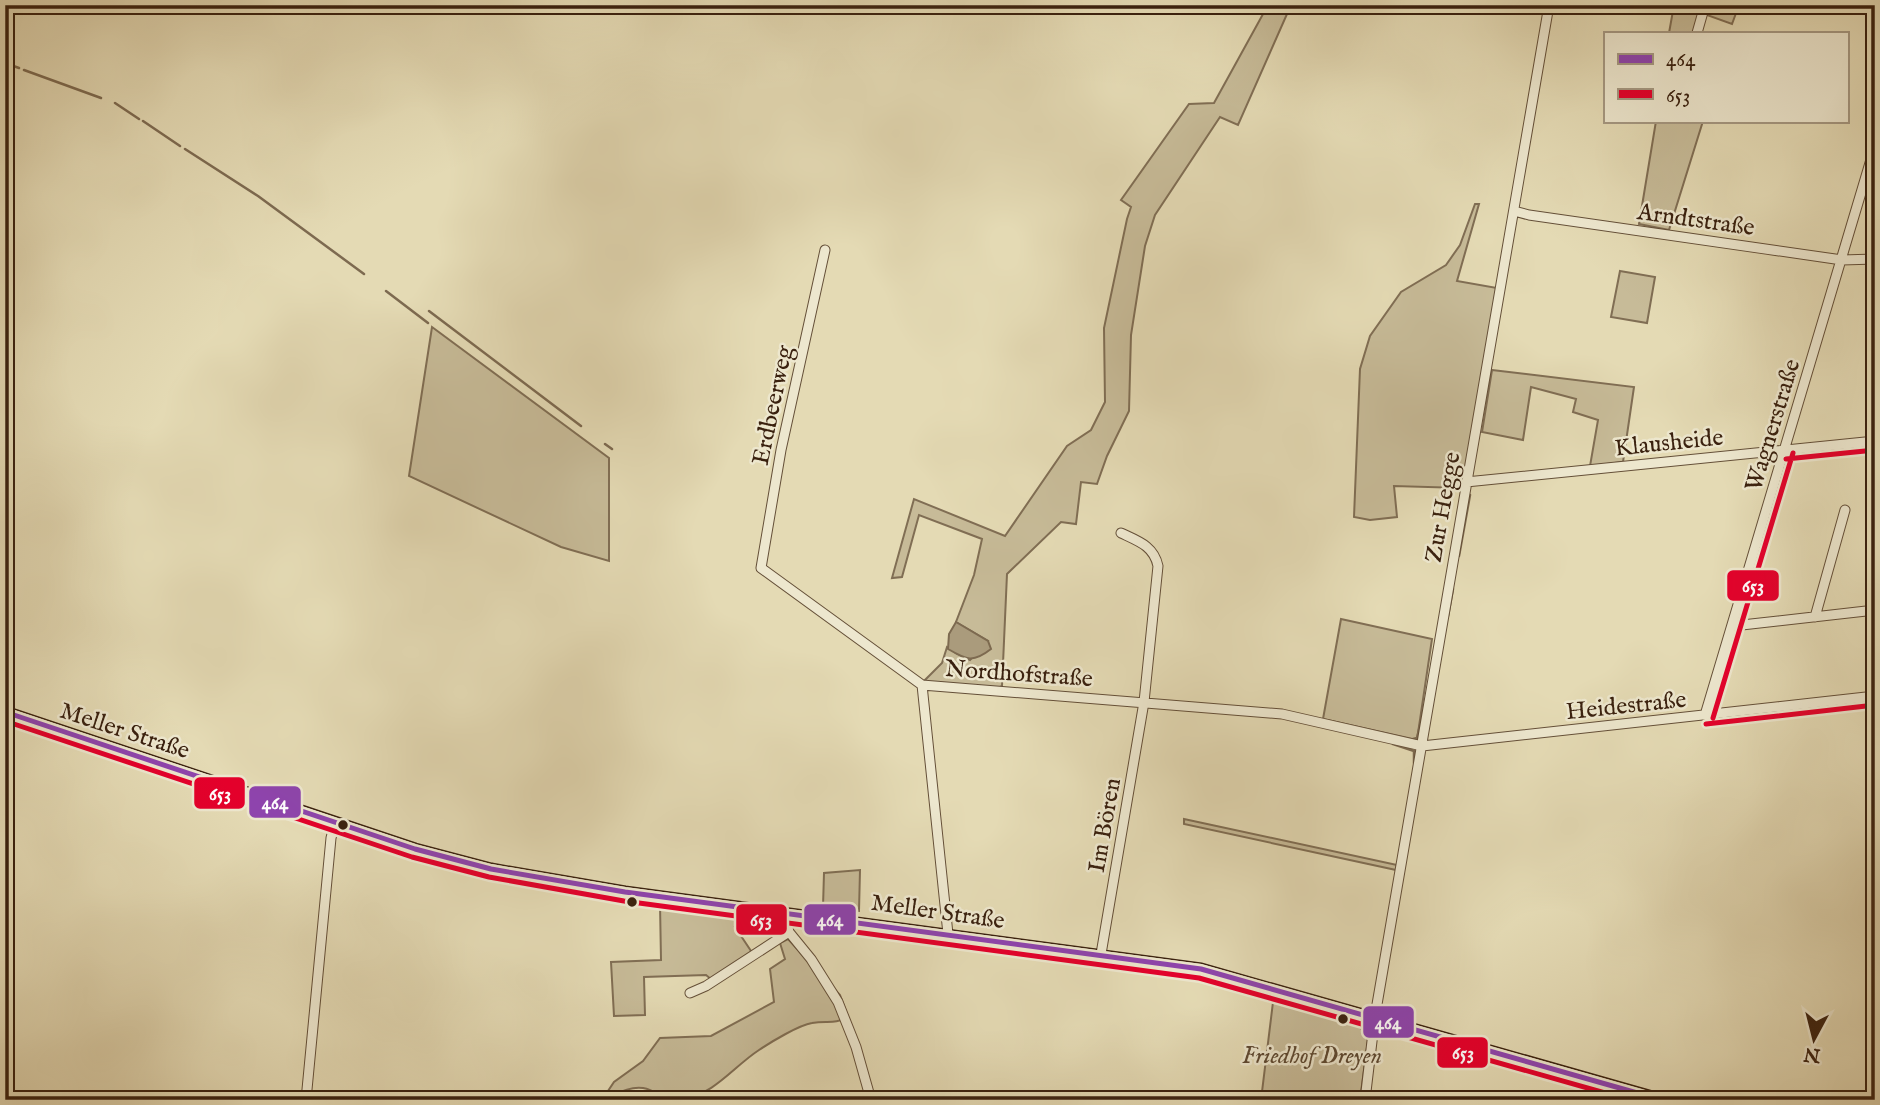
<svg xmlns="http://www.w3.org/2000/svg" width="1880" height="1105" font-family="'IM FELL English',serif">
  <rect width="100%" height="100%" fill="#e4dab4"/>
  <filter id="stains"><feTurbulence type="fractalNoise" baseFrequency=".00286" numOctaves="4"/><feColorMatrix values="0 0 0 0 .2 0 0 0 0 .09 0 0 0 0 .02 0 0 0 .5 -.17"/></filter>
  <radialGradient id="worn" r=".72"><stop offset=".6" stop-color="#630" stop-opacity="0"/><stop offset="1" stop-color="#630" stop-opacity=".3"/></radialGradient>
  <!-- green -->
  <path fill="#c7bb98" stroke="#806e54" stroke-width="2" d="M1268,5h23l-53,120 -18,-8 -65,98 -10,31 -14,89 -2,76 -22,45 -10,28 -16,-2 -5,42 -15,-2 -54,52 -5,112 -4,2 -76,-5 20,-20 5,-16 10,7 13,6 18,-19 -32,-19 18,-47 8,-36 -63,-24 -17,62 -10,1 22,-79 91,37 62,-90 24,-16 14,-28 -1,-74 23,-109 4,-12 -10,-7 68,-96 25,-1z
    M1674,5h29l-8,28h-26z
    M1707,5h32l-7,19 -28,-10z
    M1656,121h47l-34,109 -30,-6z
    M1475,204h4l-22,77 40,7 -35,200 -68,-2 3,31 -27,3 -16,-3 6,-148 10,-33 31,-44 45,-27 14,-20z
    M1620,271l35,6 -8,46 -36,-6z
    M432,327l177,131v103l-48,-14 -152,-71z
    M1492,370l142,17 -11,75 -33,4 8,-46 -25,-8 3,-13 -45,-12 -8,53 -41,-8z
    M1341,619l91,20 -15,101 -94,-21z
    M1184,819l213,46 -1,5 -212,-46z
    M860,870l-1,41 -36,-4 1,-34z
    M660,904l97,12 -22,11 18,27 -41,26 -6,-5 -62,2 1,38 -31,1 -3,-54 50,-2z
    M788,939l52,56 8,22c-14,8 -21,3 -36,6 -13,2 -41,19 -53,27 -26,17 -44,44 -76,49 -20,4 -23,-8 -40,-11 -15,-2 -28,7 -41,12l12,-18 29,-21 17,-23 51,-2 63,-34 -4,-33 15,-10 -5,-16z
    M1274,994l48,14 -1,2 35,10 12,20 -8,60h-99z"/>
  <!-- water -->
  <path fill="#aa9b7c" stroke="#7d6a50" stroke-width="2" d="M956,622l32,19 3,8c-18,14 -24,11 -43,0l1,-15z"/>
  <g fill="none" stroke-linecap="round" stroke-linejoin="round">
    <!-- stream -->
    <path stroke="#7d6a50" stroke-width="2.5" d="M5,63l14,5
      M24,70l77,28
      M115,103l24,16
      M143,121l37,25
      M185,149l73,47 106,78
      M386,291l42,32
      M429,311l152,115
      M605,444l7,5
      M1459,556l11,-61
      M1448,616l5,-27
      M1413,739l4,-1 7,-30
      M1393,744l21,7v12"/>
    <defs>
      <path id="minor" d="M1697,33l8,-28
        M1514,211l15,4 313,45 33,-1
        M825,250l-44,200 -20,118 161,117 360,29 140,32 453,-50
        M1466,482l409,-41
        M1815,617l30,-107
        M1733,626l142,-16
        M922,685l26,249
        M1705,715l170,-569
        M784,913l5,19 22,27 27,43 18,45 15,53
        M1101,954l43,-252 14,-136c-4,-20 -20,-25 -37,-33
        M690,993l16,-7 83,-54
        M306,1100l25,-262 4,-15
        M1365,1100l10,-84 174,-1011"/>
      <path id="major" d="M5,712l410,137 76,20 134,23 576,77 462,131"/>
    </defs>
    <!-- minor casing -->
    <use href="#minor" stroke="#644f38" stroke-width="11"/>
    <!-- major casing -->
    <use href="#major" stroke="#3a210f" stroke-width="13"/>
    <!-- minor -->
    <use href="#minor" stroke="#ede7ce" stroke-width="9"/>
    <!-- major -->
    <use href="#major" stroke="#e4dab4" stroke-width="10"/>
    <defs>
      <path id="bus-1" d="M5,712l410,137 76,20 134,23 576,77 461,131"/>
      <path id="bus-2" d="M1786,459l89,-9
        M1713,718l80,-265
        M5,721l407,136 77,20 135,24 575,77 431,122
        M1706,724l169,-19"/>
    </defs>
    <!-- bus-1 casing -->
    <use href="#bus-1" stroke="#ede7ce" stroke-width="10"/>
    <!-- bus-2 casing -->
    <use href="#bus-2" stroke="#ede7ce" stroke-width="10"/>
    <!-- bus-1 -->
    <use href="#bus-1" stroke="#8e44ad" stroke-width="5"/>
    <!-- bus-2 -->
    <use href="#bus-2" stroke="#e4002b" stroke-width="5"/>
  </g>
  <!-- markers -->
  <g fill="#3a210f" stroke="#ede7ce" stroke-width="2.5">
    <circle cx="343" cy="825" r="6"/>
    <circle cx="632" cy="902" r="6"/>
    <circle cx="1343" cy="1019" r="6"/>
  </g>
  <g text-anchor="middle" stroke-width="5" stroke-linejoin="round" paint-order="stroke">
    <!-- street labels -->
    <g font-size="24" fill="#3a210f" stroke="#ede7ce">
      <text transform="translate(1696 219) rotate(8)" y="8">Arndtstraße</text>
      <text transform="translate(772 405) rotate(-78)" y="8">Erdbeerweg</text>
      <text transform="translate(1772 425) rotate(-73)" y="8">Wagnerstraße</text>
      <text transform="translate(1669 442) rotate(-6)" y="8">Klausheide</text>
      <text transform="translate(1442 507) rotate(-80)" y="8">Zur Hegge</text>
      <text transform="translate(1019 673) rotate(4)" y="8">Nordhofstraße</text>
      <text transform="translate(1626 705) rotate(-6)" y="8">Heidestraße</text>
      <text transform="translate(125 730) rotate(18)" y="8">Meller Straße</text>
      <text transform="translate(1104 825) rotate(-80)" y="8">Im Bören</text>
      <text transform="translate(938 911) rotate(8)" y="8">Meller Straße</text>
    </g>
    <!-- park labels -->
    <g font-size="24" font-style="italic" fill="#5d4831" stroke="#ede7ce">
      <text x="1312" y="1063">Friedhof Dreyen</text>
    </g>
  </g>
  <g stroke="#ede7ce" stroke-width="2.5">
    <rect x="1726" y="569" width="54" height="33" rx="7" fill="#e4002b"/>
    <rect x="193" y="776" width="53" height="34" rx="7" fill="#e4002b"/>
    <rect x="248" y="785" width="54" height="34" rx="7" fill="#8e44ad"/>
    <rect x="803" y="903" width="54" height="33" rx="7" fill="#8e44ad"/>
    <rect x="735" y="903" width="53" height="33" rx="7" fill="#e4002b"/>
    <rect x="1362" y="1005" width="53" height="34" rx="7" fill="#8e44ad"/>
    <rect x="1436" y="1036" width="53" height="33" rx="7" fill="#e4002b"/>
  </g>
  <g font-size="19" text-anchor="middle" font-weight="bold" fill="#fff">
    <text x="1753" y="592">653</text>
    <text x="220" y="800">653</text>
    <text x="275" y="809">464</text>
    <text x="830" y="926">464</text>
    <text x="761" y="926">653</text>
    <text x="1388" y="1029">464</text>
    <text x="1463" y="1059">653</text>
  </g>
  <!-- margin -->
  <rect width="1880" height="1105" fill="none" stroke="#e4dab4" stroke-width="28"/>
  <rect x="7" y="7" width="1866" height="1091" fill="none" stroke="#3a210f" stroke-width="3.5"/>
  <rect x="14" y="14" width="1852" height="1077" fill="none" stroke="#3a210f" stroke-width="2"/>
  <!-- legend -->
  <rect x="1604" y="32" width="245" height="91" fill="#ede7ce" stroke="#a59882" stroke-width="2"/>
  <rect x="1618" y="54" width="35" height="10" fill="#8e44ad" stroke="#a59882" stroke-width="2"/>
  <text x="1666" y="66" font-size="21" fill="#3a210f">464</text>
  <rect x="1618" y="89" width="35" height="10" fill="#e4002b" stroke="#a59882" stroke-width="2"/>
  <text x="1666" y="102" font-size="21" fill="#3a210f">653</text>
  <!-- north arrow -->
  <g transform="translate(1814 1039) rotate(187)" stroke="#ede7ce" stroke-width="5" paint-order="stroke">
  <path d="M0-5L12 26L0 18L-12 26Z" fill="#3a210f"/>
  <text y="-10" font-size="19" font-weight="bold" text-anchor="middle" fill="#3a210f">N</text>
  </g>
  <rect width="100%" height="100%" filter="url(#stains)"/>
  <rect width="100%" height="100%" fill="url(#worn)"/>
</svg>
